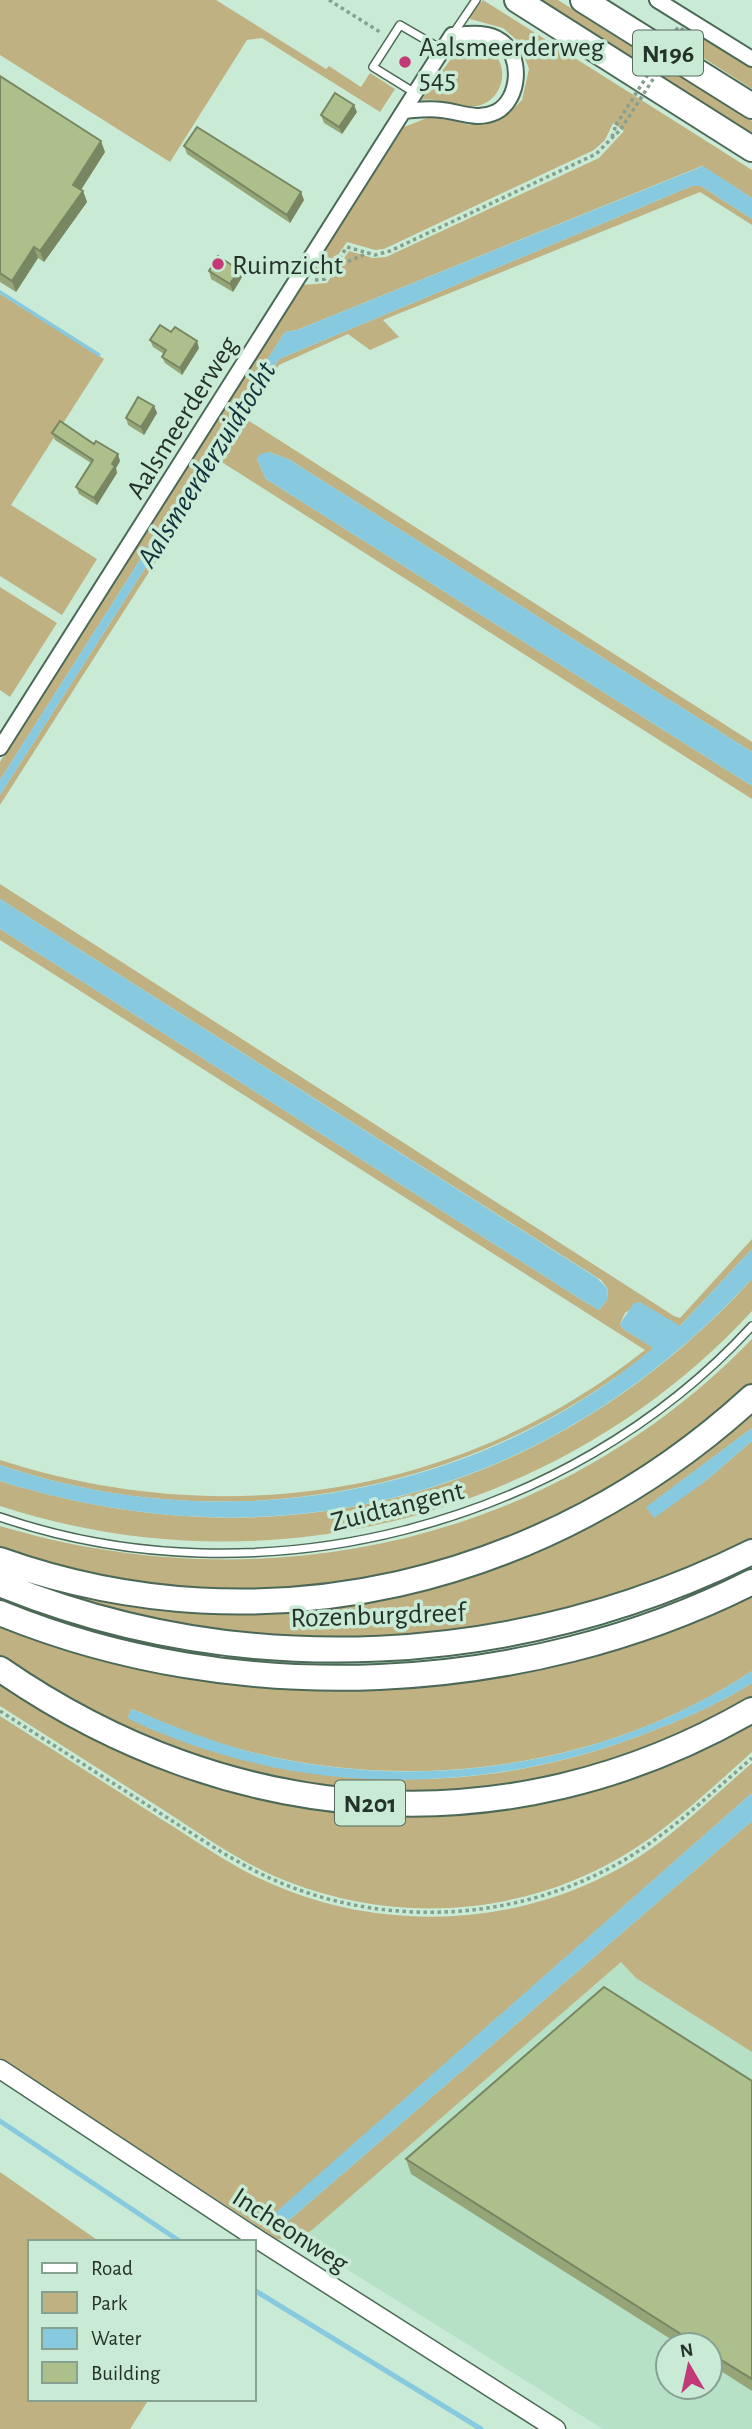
<svg xmlns="http://www.w3.org/2000/svg" width="752" height="2429" font-family="'Alegreya Sans',sans-serif">
  <rect width="100%" height="100%" fill="#c9ebd5"/>
  <!-- built -->
  <path fill="#b7e1c6" fill-rule="evenodd" d="M752,1821v608h-149l-316,-197 4,-13zM668,2345h42v42h-42z"/>
  <!-- green -->
  <path fill="#c0b183" d="M0,0h216l110,69 3,-3 32,21 9,-14 25,16 -15,23 -118,-74 -15,2 -77,122 -170,-107z
    M483,0l269,170v28l-50,-32 -405,164 -12,2 -285,448v-18l302,-477 25,-2 22,-32 24,7 13,-1 213,-99 25,-27 -11,-8 -8,17 -11,10 -210,99 -9,1 -28,-8 -24,34 -9,-1v-9l90,-139 28,-11 38,9 17,-1 18,-7 17,-17 7,-31 -10,-27 -16,-14 -33,-9 -1,-3z
    M536,0h22l194,121v16z
    M700,34l52,34v21l-72,-46 3,-4 10,6z
    M477,47c33,2 33,48 4,58 -20,6 -40,-8 -60,-5l30,-41z
    M692,186h9l51,33v6l-52,-33 -317,128 16,17 -29,13 -22,-16 -69,31 -33,54 506,323v10l-462,-292 -21,-8 -12,7 9,20 486,307v13l-532,-338 -220,344v-10l279,-436z
    M0,294l104,65 -93,146 86,54 -35,56 -62,-39z
    M0,587l57,36 -47,74 -10,-7z
    M0,884l674,432 6,2 72,-79v10l-73,78 -39,-24 -15,10 -5,11 3,5 31,19c-182,149 -432,193 -654,117v-5c223,72 460,37 645,-110l-645,-410v-11l585,373 14,8 8,-10 1,-11 -7,-9 -601,-381z
    M752,1279v32c-190,206 -486,282 -752,195v-25c281,88 553,16 752,-202z
    M752,1339v50l-14,14 -177,121 -195,62 -204,6 -162,-37v-29c268,80 555,16 752,-187z
    M752,1405v23l-105,79 56,-24 49,-42v100l-129,54 -149,36 -155,10 -164,-19 -128,-37 -11,-14 122,28 321,-24z
    M752,1591v80c-146,97 -337,123 -505,80 -40,-10 -77,-26 -115,-42l-4,8c26,16 59,24 89,33 144,44 290,38 430,-17 36,-14 72,-29 105,-50v21l-39,22 -168,58 -180,13 -192,-41 -173,-95v-38l49,17 348,45z
    M0,1675l161,87 318,44 273,-89v35c-38,34 -76,70 -118,97 -102,66 -233,77 -345,33 -45,-17 -84,-45 -124,-71 -55,-35 -110,-70 -165,-105z
    M0,1716c54,34 108,69 161,103 33,20 65,44 100,60 122,58 273,49 385,-27 38,-26 71,-59 106,-89v30l-475,419 3,7 -3,6 4,2 471,-406v231l-116,-74 -15,-16 -309,268 -17,11 -18,-2 -277,-181z
    M0,2172l100,70h-70v157h119l-19,30h-130z"/>
  <!-- water -->
  <path fill="#87cae0" d="M703,166l49,32v21l-51,-33h-9l-413,173 -279,436v-15l285,-448 12,-2z
    M0,290l101,64 -2,3 -99,-63z
    M269,452l21,8 462,292v34l-486,-307 -9,-20 3,-5z
    M0,899l597,379 11,11 -1,11 -8,10 -14,-8 -585,-373z
    M752,1249v30l-5,5c-199,214 -469,284 -747,197v-16c219,75 475,34 653,-117l-30,-19 -3,-5 14,-21 6,-1 40,24z
    M752,1428v13l-49,42 -49,35 -8,-11z
    M752,1671v12c-31,20 -66,35 -100,48 -169,67 -359,67 -525,-13l5,-9c38,16 75,31 115,42 168,44 359,17 505,-80z
    M752,1793v28l-471,406 -4,-2 3,-6 -4,-7z"/>
  <g fill="none" stroke-linecap="round" stroke-linejoin="round">
    <!-- stream -->
    <path stroke="#87cae0" stroke-width="5" d="M0,2121l181,121
      M254,2290l227,139"/>
    <defs>
      <path id="service" d="M453,34l23,-34
        M415,93l-42,-26 27,-42 43,25
        M0,1517c258,89 568,10 752,-191"/>
      <path id="minor" d="M657,0l95,59
        M0,748l415,-655 37,-58c15,-1 36,-4 49,6 22,15 19,59 -5,71 -19,9 -35,0 -54,-2 -13,-2 -26,0 -38,1"/>
      <path id="tertiary" d="M0,2069l259,171 297,189"/>
      <path id="trunk" d="M517,0l235,149
        M583,0l169,106
        M0,1560c264,94 548,24 752,-163
        M0,1584c244,99 517,84 752,-32
        M0,1613c237,97 524,84 752,-31
        M0,1669c230,159 506,183 752,41"/>
    </defs>
    <!-- service casing -->
    <use href="#service" stroke="#4b6956" stroke-width="10"/>
    <!-- minor casing -->
    <use href="#minor" stroke="#4b6956" stroke-width="18"/>
    <!-- tertiary casing -->
    <use href="#tertiary" stroke="#4b6956" stroke-width="21"/>
    <!-- trunk casing -->
    <use href="#trunk" stroke="#4b6956" stroke-width="28"/>
    <!-- path -->
    <path stroke="#86a08f" stroke-width="3.5" stroke-dasharray="3.5 3.5" stroke-linecap="butt" d="M329,0l51,32
      M612,137l4,-12
      M335,267l33,-14
      M315,280l10,-1 22,-32 28,8 15,-4 206,-97 25,-25
      M0,1711c55,35 111,71 166,106 37,23 74,49 115,66 109,45 235,38 338,-20 49,-28 90,-68 133,-105"/>
    <!-- service -->
    <use href="#service" stroke="#fff" stroke-width="7"/>
    <!-- minor -->
    <use href="#minor" stroke="#fff" stroke-width="14"/>
    <!-- tertiary -->
    <use href="#tertiary" stroke="#fff" stroke-width="18"/>
    <!-- trunk -->
    <use href="#trunk" stroke="#fff" stroke-width="24"/>
    <!-- path-bridge -->
    <path stroke="#86a08f" stroke-width="3.5" stroke-dasharray="3.5 3.5" stroke-linecap="butt" d="M616,125l62,-98 10,6
      M621,129l63,-98"/>
  </g>
  <!-- wall -->
  <path fill="#95a578" d="M0,76l105,76 -24,38 2,1 4,11 -43,60 -6,-4 -22,34 -16,-10z
    M357,112l-15,22 -18,-11 -3,-8z
    M184,146l120,54 -14,23 -103,-69z
    M239,270l3,7 -9,15 -22,-13 -2,-8z
    M171,332l28,16 -17,27 -17,-12 -3,-6 2,-3 -11,-7 -3,-7z
    M154,406l3,7 -13,22 -16,-10 -2,-7z
    M52,433l68,28 -4,7 1,5 -20,32 -18,-11 -3,-7 15,-24 -36,-23z
    M752,2081v310l-42,-27v-19h-30l-269,-171 -5,-15z"/>
  <!-- shaded-wall -->
  <path fill="#798662" d="M354,105l3,7 -15,22 -3,-7z
    M101,141l4,11 -28,44 -4,-11z
    M83,191l4,11 -43,60 -4,-11z
    M301,192l3,8 -14,23 -3,-8z
    M34,247l4,11 -22,34 -4,-11z
    M239,270l3,7 -9,15 -3,-8z
    M197,341l2,7 -17,27 -2,-7z
    M154,406l3,7 -13,22 -3,-8z
    M118,454l2,7 -4,7 1,5 -20,32 -3,-7 18,-34z"/>
  <!-- building -->
  <path fill="#adc08c" stroke="#798662" stroke-width="2" d="M0,76l101,65 -28,44 10,6 -43,60 -6,-4 -22,34 -12,-8z
    M335,93l19,12 -15,22 -18,-12z
    M197,127l104,65 -14,23 -103,-69z
    M218,256l21,14 -9,14 -21,-13z
    M160,325l11,7 4,-5 22,14 -17,27 -18,-11 4,-7 -16,-10z
    M138,397l16,9 -13,21 -15,-9z
    M60,421l34,23 2,-3 22,13 -6,10 3,2 -21,32 -18,-11 17,-27 -41,-27z
    M604,1987l148,94v298l-42,-26v-8h-12l-292,-186z"/>
  <!-- markers -->
  <g fill="#c23977" stroke="#c9ebd5" stroke-width="2.5">
    <circle cx="405" cy="62" r="7"/>
    <circle cx="218" cy="264" r="7"/>
  </g>
  <g text-anchor="middle" stroke-width="7" stroke-linejoin="round" paint-order="stroke">
    <!-- shield labels -->
    <g fill="#c9ebd5" stroke="#566a5d" stroke-width="2">
      <rect x="633" y="30.5" width="70" height="45" rx="5"/>
      <rect x="335" y="1780.5" width="70" height="45" rx="5"/>
    </g>
    <g font-size="26" font-weight="bold" fill="#243229">
      <text x="668" y="62">N196</text>
      <text x="370" y="1812">N201</text>
    </g>
    <!-- poi labels -->
    <g font-size="28" fill="#243229" stroke="#c9ebd5" text-anchor="start">
      <text x="419" y="56">Aalsmeerderweg<tspan x="419" dy="32">545</tspan></text>
      <text x="232" y="274">Ruimzicht</text>
    </g>
    <!-- street labels -->
    <g font-size="28" fill="#243229" stroke="#c9ebd5">
      <text transform="translate(181 417) rotate(-58)" y="10">Aalsmeerderweg</text>
      <text transform="translate(397 1505) rotate(-14)" y="10">Zuidtangent</text>
      <text transform="translate(378 1614) rotate(-2)" y="10">Rozenburgdreef</text>
      <text transform="translate(291 2229) rotate(33)" y="10">Incheonweg</text>
    </g>
    <!-- water labels -->
    <g font-size="30" font-style="italic" fill="#11323c" stroke="#c9ebd5">
      <text transform="translate(206 464) rotate(-58)" y="10">Aalsmeerderzuidtocht</text>
    </g>
  </g>
  <!-- legend -->
  <rect x="28" y="2240" width="228" height="161" fill="#c9ebd5" stroke="#87a190" stroke-width="2"/>
  <rect x="42" y="2263" width="35" height="10" fill="#ffffff" stroke="#87a190" stroke-width="2"/>
  <text x="91" y="2275" font-size="21" fill="#243229">Road</text>
  <rect x="42" y="2292" width="35" height="21" fill="#c0b183" stroke="#87a190" stroke-width="2"/>
  <text x="91" y="2310" font-size="21" fill="#243229">Park</text>
  <rect x="42" y="2328" width="35" height="21" fill="#87cae0" stroke="#87a190" stroke-width="2"/>
  <text x="91" y="2345" font-size="21" fill="#243229">Water</text>
  <rect x="42" y="2362" width="35" height="21" fill="#adc08c" stroke="#87a190" stroke-width="2"/>
  <text x="91" y="2380" font-size="21" fill="#243229">Building</text>
  <!-- north arrow -->
  <g transform="translate(689 2366) rotate(351)"><circle r="33" fill="#c9ebd5" stroke="#87a190" stroke-width="2"/>
  <path d="M0-5L12 26L0 18L-12 26Z" fill="#c23977"/>
  <text y="-10" font-size="19" font-weight="bold" text-anchor="middle" fill="#243229">N</text>
  </g>
</svg>
